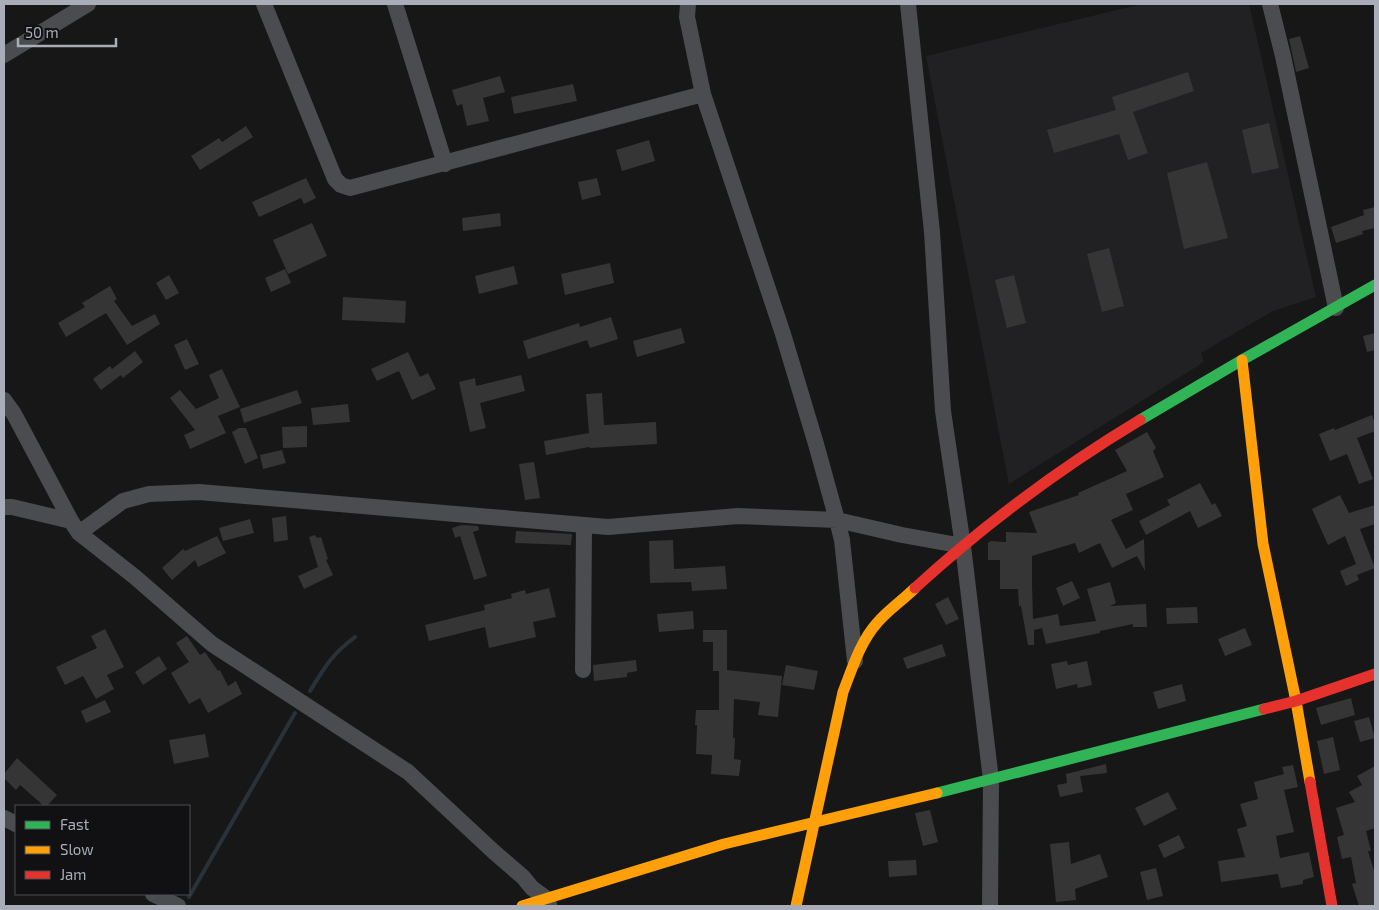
<svg xmlns="http://www.w3.org/2000/svg" width="1379" height="910" font-family="'Exo 2',sans-serif">
  <rect width="100%" height="100%" fill="#171717"/>
  <!-- built -->
  <path fill="#212123" d="M1142,4h107l67,293 -43,14 -72,42 3,9 -195,122 -83,-428z"/>
  <g fill="none" stroke-linecap="round" stroke-linejoin="round">
    <!-- stream -->
    <path stroke="#2a3239" stroke-width="4" d="M310,691c15,-24 21,-36 45,-54
      M189,897l106,-184"/>
  </g>
  <!-- building -->
  <path fill="#353536" d="M1300,36l9,32 -13,4 -7,-33z
    M1188,72l6,19 -61,21 15,41 -20,7 -9,-26 -65,19 -7,-23 69,-20 -4,-13z
    M500,76l5,16 -22,6 6,23 -22,5 -5,-22 -5,2 -5,-16z
    M573,84l4,17 -63,13 -3,-17z
    M1269,123l10,45 -27,6 -10,-44z
    M246,126l7,11 -53,33 -9,-14 28,-18 3,4z
    M649,140l6,21 -33,10 -6,-21z
    M1207,162l21,76 -44,11 -17,-76z
    M306,178l10,20 -12,6 -3,-6 -42,19 -7,-15z
    M597,178l4,17 -19,5 -4,-18z
    M1375,207v21l-13,3 1,3 -27,9 -5,-16 33,-12 -1,-5z
    M500,213l1,13 -38,5 -1,-13z
    M312,223l15,33 -39,18 -15,-34z
    M1109,248l15,58 -22,6 -15,-58z
    M610,263l4,20 -49,12 -4,-21z
    M514,266l4,18 -39,10 -4,-18z
    M285,269l6,14 -20,9 -6,-14z
    M169,275l10,18 -13,7 -10,-17z
    M1014,275l12,48 -19,5 -12,-48z
    M110,286l7,13 -3,2 18,25 23,-12 5,10 -33,21 -21,-32 -40,24 -8,-14 27,-16 -3,-4z
    M343,297l63,4 -1,22 -63,-3z
    M611,317l7,22 -28,9 -3,-8 -59,19 -5,-18 56,-18 1,4z
    M681,328l4,15 -48,14 -4,-16z
    M1375,333v17l-8,2 -4,-16z
    M187,339l12,25 -14,6 -11,-25z
    M135,351l8,11 -20,16 -2,-3 -20,15 -8,-11 17,-13 2,3z
    M408,352l12,25 8,-4 8,16 -24,11 -13,-29 -22,10 -6,-12z
    M222,369l18,38 -22,9 8,17 -36,16 -6,-14 11,-5 -25,-32 10,-8 16,19 23,-11 -10,-23z
    M521,375l4,16 -45,12 6,25 -16,4 -11,-50 16,-4 1,8z
    M297,390l5,13 -58,20 -4,-14z
    M602,393l2,32 52,-3 1,22 -67,4 -1,-1 -43,8 -2,-14 45,-8 -3,-39z
    M348,404l2,18 -37,3 -2,-17z
    M1372,415l3,8v8l-18,7 16,41 -14,5 -12,-30 -17,7 -11,-27 15,-6 1,2z
    M307,426v21l-24,1 -1,-21z
    M239,428h7l12,30 -13,6 -13,-32z
    M1147,432l9,16 -3,3 11,26 -38,17 7,16 -22,10 15,29 18,-10 1,32 -8,-15 -25,12 -12,-25 -21,10 -4,-10 -43,13v28l1,35 25,-5 2,12 36,-5 -9,-32 23,-7 6,21 -6,3 36,-2 1,23h-14v-3l-33,7v2l-54,11 -4,-16 -8,2v15h-6l-7,-39h-2l-1,-17h-18v-29h-12v-17l3,-2 15,1v-10l31,1 -8,-21 50,-17 -1,-2 49,-22 -12,-21z
    M282,450l4,13 -23,6 -3,-14z
    M534,462l6,36 -15,2 -6,-36z
    M1200,483l12,22 3,-2 7,13 -24,12 -8,-17 -44,24 -7,-14 31,-16 -3,-5z
    M1340,495l9,18 26,-8v19l-15,5 15,39 -18,7 2,5 -13,6 -6,-15 16,-7 -11,-28 -17,9 -16,-36z
    M286,516l2,24 -14,2 -2,-24z
    M250,519l4,14 -31,8 -4,-13z
    M462,525l16,1 1,4 -6,2 14,44 -13,4 -14,-44 -5,2 -3,-10z
    M516,531l56,3 -1,11 -56,-2z
    M315,535l2,3 4,-1 7,22 -2,1 7,15 -29,14 -6,-13 20,-9 -9,-30z
    M217,536l9,17 -28,14 -3,-7 -23,20 -10,-12 21,-19 2,2z
    M673,540l1,29 51,-3 2,23 -35,2 -1,-9 -41,1 -1,-42z
    M1072,581l8,17 -17,8 -7,-18z
    M549,588l7,29 -23,5 3,15 -47,11 -4,-21 -56,14 -4,-16 60,-15 -1,-5 28,-7 -1,-4 14,-4 1,4z
    M948,597l11,22 -13,6 -11,-21z
    M1197,607l1,16 -31,1 -1,-16z
    M693,611l1,18 -35,3 -2,-18z
    M1245,628l7,17 -27,11 -7,-17z
    M105,629l19,38 -17,8 7,14 -18,10 -13,-23 -18,9 -9,-18 41,-19 -6,-12z
    M703,630h24v40l55,6 -4,41 -20,-2 2,-13 -26,-3 -1,39h2l-1,21 7,1 -2,16 -28,-2 1,-19 -16,-1 1,-29h-2l1,-15h23v-39h-6v-29h-10z
    M187,636l13,19 5,-3 13,19 2,-1 8,16 8,-5 6,13 -34,19 -8,-15 -11,6 -18,-31 18,-11 -13,-19z
    M942,644l4,12 -39,13 -4,-11z
    M159,656l8,13 -24,16 -8,-13z
    M636,660l1,11 -10,2v4l-33,4 -1,-16z
    M1067,661l1,4 19,-4 5,24 -14,3 -1,-4 -21,5 -5,-25z
    M786,665l32,6 -4,19 -32,-5z
    M1182,684l4,17 -28,8 -5,-17z
    M1351,698l4,17 -34,10 -5,-17z
    M105,700l6,12 -25,11 -5,-12z
    M1369,717l6,21 -15,4 -6,-21z
    M205,734l4,23 -35,7 -5,-24z
    M1333,737l7,33 -16,4 -7,-33z
    M17,758l40,37 -10,11h-3l-24,-21 -4,5 -12,-12v-4z
    M1106,764l1,9 -27,3 3,16 -23,5 -3,-12 10,-2 -1,-9z
    M1293,765l5,22 -14,3 10,42 -18,4 4,22 29,-6 5,25 -11,3v4l-22,4 -3,-14 -57,8 -3,-21 27,-4 -8,-28 10,-3 -7,-22 18,-5 -4,-17 30,-8 -2,-7z
    M1375,766v62l-9,3 5,20h-3l7,23v32h-16l-7,-22 4,-1 -5,-26 -9,2 -5,-22 7,-2 -8,-27 19,-6 -6,-10 13,-7 -5,-9z
    M1168,792l9,17 -33,17 -9,-18z
    M930,810l8,32 -15,4 -8,-33z
    M1179,835l6,13 -21,10 -6,-13z
    M1069,842l2,22 29,-10 8,23 -33,12 1,11 -20,2 -6,-58z
    M916,860l1,15 -28,2 -1,-16z
    M1156,868l7,28 -16,4 -7,-28z"/>
  <g fill="none" stroke-linecap="round" stroke-linejoin="round">
    <!-- street -->
    <path stroke="#4b4c50" stroke-width="16" d="M264,4l71,175 6,6 9,3 353,-94
      M395,4l50,160
      M688,4l-1,13 16,77 80,240 33,110 21,76 5,20 13,121
      M908,4l24,228 11,179 20,135 28,234 -1,126
      M1270,4l13,52 53,252
      M4,55l84,-51
      M4,400l10,14 57,107 8,12 56,44 77,67 196,128 86,80 29,25 9,11 15,11 2,6
      M4,507h8l59,14
      M79,533l44,-32 26,-7 50,-2 409,35 130,-11 99,4 65,15 61,11
      M583,670l1,-145
      M4,818l12,6
      M153,894l25,12"/>
    <!-- fast -->
    <path stroke="#30b455" stroke-width="11" d="M1140,420l102,-60 133,-75
      M937,793l327,-84"/>
    <!-- slow -->
    <path stroke="#ff9f0a" stroke-width="11" d="M1242,360l21,184 33,157 14,81
      M522,906l202,-62 213,-51
      M796,906l47,-214c9,-23 17,-50 34,-69 11,-13 26,-23 38,-35"/>
    <!-- jam -->
    <path stroke="#e5322d" stroke-width="11" d="M915,588c69,-63 145,-120 225,-168
      M1264,709l32,-8 79,-27
      M1310,782l22,124"/>
  </g>
  <!-- border -->
  <rect width="1379" height="910" fill="none" stroke="#a8adb8" stroke-width="10"/>
  <!-- legend -->
  <rect x="15" y="805" width="175" height="90" fill="#111113" stroke="#4d4f55"/>
  <rect x="25" y="821" width="25" height="8" fill="#30b455" stroke="#4d4f55"/>
  <text x="60" y="830" font-size="15" fill="#a8adb8">Fast</text>
  <rect x="25" y="846" width="25" height="8" fill="#ff9f0a" stroke="#4d4f55"/>
  <text x="60" y="855" font-size="15" fill="#a8adb8">Slow</text>
  <rect x="25" y="871" width="25" height="8" fill="#e5322d" stroke="#4d4f55"/>
  <text x="60" y="880" font-size="15" fill="#a8adb8">Jam</text>
  <!-- scale -->
  <path d="M18 38v8h98v-8" fill="none" stroke="#a8adb8" stroke-width="2.5"/>
  <text x="25" y="38" font-size="15" fill="#a8adb8" stroke="#111113" stroke-width="4" paint-order="stroke">50 m</text>
</svg>
